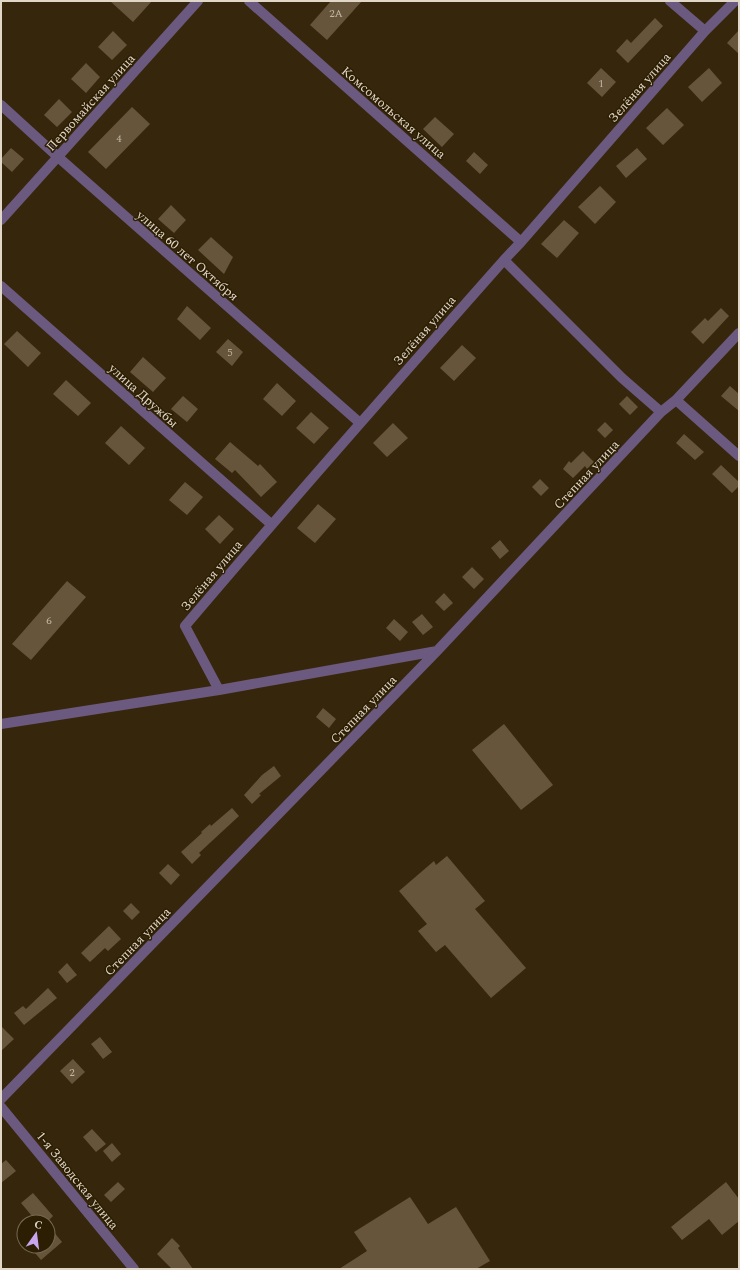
<svg xmlns="http://www.w3.org/2000/svg" width="740" height="1270" font-family="Spectral,serif">
  <rect width="100%" height="100%" fill="#36270c"/>
  <!-- building -->
  <path fill="#66553a" d="M110,1h42l-19,21z
    M331,1h31l-35,39 -17,-15z
    M655,18l8,8 -35,37 -12,-12 11,-12 4,4z
    M739,30v24l-12,-11z
    M113,31l14,14 -15,15 -14,-13z
    M86,63l14,14 -14,16 -15,-14z
    M601,68l15,14 -14,15 -15,-14z
    M709,68l13,15 -20,19 -14,-15z
    M59,99l13,13 -15,15 -13,-12z
    M132,107l18,17 -44,45 -18,-17z
    M667,108l17,17 -21,20 -17,-17z
    M435,117l19,17 -12,13 -19,-18z
    M11,148l13,11 -12,13 -11,-10v-3z
    M637,148l10,11 -21,19 -10,-12z
    M474,152l14,13 -8,9 -14,-13z
    M600,186l16,16 -21,22 -17,-17z
    M171,205l15,15 -12,13 -16,-14z
    M564,220l15,13 -22,25 -16,-14z
    M211,237l22,20 -9,17 -26,-24z
    M187,306l24,22 -11,12 -23,-21z
    M721,308l8,8 -26,28 -12,-12 14,-14 3,3z
    M17,331l24,22 -13,14 -24,-23z
    M228,339l15,13 -11,14 -16,-14z
    M462,345l14,13 -22,23 -14,-13z
    M143,357l23,21 -13,14 -23,-20z
    M66,380l25,23 -13,13 -25,-22z
    M277,383l19,18 -14,15 -19,-17z
    M730,386l9,8v17l-18,-15z
    M183,396l15,13 -11,13 -16,-13z
    M627,396l11,11 -8,8 -11,-11z
    M311,412l18,16 -15,16 -18,-16z
    M605,422l8,8 -8,8 -8,-8z
    M393,423l15,15 -21,19 -14,-14z
    M121,426l24,22 -16,17 -24,-22z
    M684,434l20,18 -9,8 -19,-17z
    M230,442l28,24 2,-2 17,18 -16,15 -26,-27 -3,3 -17,-14z
    M583,451l11,11 -7,7 -2,-3 -12,12 -10,-9 6,-8 2,2z
    M721,465l18,17v4l-7,7 -20,-19z
    M540,479l9,9 -8,8 -9,-9z
    M185,482l18,15 -16,18 -18,-15z
    M318,504l18,15 -21,24 -18,-15z
    M219,515l15,14 -14,15 -15,-15z
    M500,540l9,11 -9,8 -9,-11z
    M472,567l12,12 -10,10 -12,-12z
    M67,581l19,16 -55,63 -19,-16z
    M444,593l9,10 -9,8 -9,-9z
    M422,614l11,13 -10,8 -11,-13z
    M394,619l14,13 -8,9 -14,-13z
    M323,708l13,11 -7,9 -13,-11z
    M504,724l49,61 -32,25 -49,-60z
    M274,766l7,10 -22,18 2,1 -9,9 -8,-9 18,-20z
    M232,808l7,8 -40,37 2,2 -9,9 -11,-12 21,-19 -1,-1 9,-8 1,2z
    M447,856l38,45 -10,8 51,59 -35,30 -46,-53 -9,7 -18,-21 9,-7 -28,-33 35,-30 2,4z
    M168,864l12,11 -9,10 -12,-12z
    M131,903l9,9 -8,8 -9,-9z
    M109,926l12,13 -13,12 -3,-3 -15,14 -9,-9z
    M67,963l10,12 -10,8 -9,-11z
    M48,988l9,10 -33,27 -10,-12 9,-7 3,3z
    M1,1026l13,13 -13,12z
    M100,1037l12,15 -9,7 -12,-15z
    M73,1059l12,13 -13,12 -12,-13z
    M92,1129l14,15 -10,8 -13,-15z
    M112,1143l9,11 -9,8 -9,-11z
    M6,1160l10,11 -15,12v-19z
    M118,1182l7,7 -14,13 -7,-7z
    M726,1182l13,17v22l-17,14 -13,-16 -27,21 -11,-13z
    M33,1193l20,23 -6,6h-10l-16,-19z
    M410,1197l18,27 28,-17 34,54 -14,8h-137l28,-18 -13,-19z
    M48,1225l14,17 -21,18 -12,-14h19z
    M172,1238l8,8 -2,2 15,21h-21l-15,-15z"/>
  <g fill="none" stroke-linecap="round" stroke-linejoin="round">
    <!-- minor -->
    <path stroke="#6c597f" stroke-width="10" d="M249,1l272,241
      M670,1l35,30
      M1,105l57,52 302,266
      M1,220l197,-219
      M504,260l118,118 39,34
      M1,286l270,238
      M676,400l63,56
      M219,690l-34,-64c105,-124 212,-245 319,-366l17,-18 184,-211 30,-30
      M1,724l218,-34 218,-39
      M1,1099l436,-448 224,-239 15,-12 63,-67
      M1,1107l133,162"/>
  </g>
  <g text-anchor="middle" stroke-width="3" stroke-linejoin="round" paint-order="stroke">
    <!-- number labels -->
    <g font-size="11" fill="#c2b6a4">
      <text x="336" y="17">2А</text>
      <text x="601" y="87">1</text>
      <text x="119" y="142">4</text>
      <text x="230" y="356">5</text>
      <text x="49" y="624">6</text>
      <text x="72" y="1076">2</text>
    </g>
    <!-- street labels -->
    <g font-size="13" fill="#e1d7c8" stroke="#2c1e03">
      <text transform="translate(639 87) rotate(-49)" y="5">Зелёная улица</text>
      <text transform="translate(90 102) rotate(-48)" y="5">Первомайская улица</text>
      <text transform="translate(394 112) rotate(41)" y="5">Комсомольская улица</text>
      <text transform="translate(188 255) rotate(41)" y="5">улица 60 лет Октября</text>
      <text transform="translate(424 330) rotate(-49)" y="5">Зелёная улица</text>
      <text transform="translate(144 395) rotate(42)" y="5">улица Дружбы</text>
      <text transform="translate(586 474) rotate(-47)" y="5">Степная улица</text>
      <text transform="translate(211 575) rotate(-50)" y="5">Зелёная улица</text>
      <text transform="translate(363 709) rotate(-46)" y="5">Степная улица</text>
      <text transform="translate(137 941) rotate(-46)" y="5">Степная улица</text>
      <text transform="translate(78 1180) rotate(51)" y="5">1-я Заводская улица</text>
    </g>
  </g>
  <!-- border -->
  <rect width="740" height="1270" fill="none" stroke="#e1d7c8" stroke-width="4"/>
  <!-- north arrow -->
  <g transform="translate(36 1234) rotate(14)"><circle r="19" fill="#2c1e03" stroke="#746852"/>
  <path d="M0-3L7 15L0 10L-7 15Z" fill="#c9a5ee"/>
  <text y="-6" font-size="11" font-weight="bold" text-anchor="middle" fill="#e1d7c8">С</text>
  </g>
</svg>
